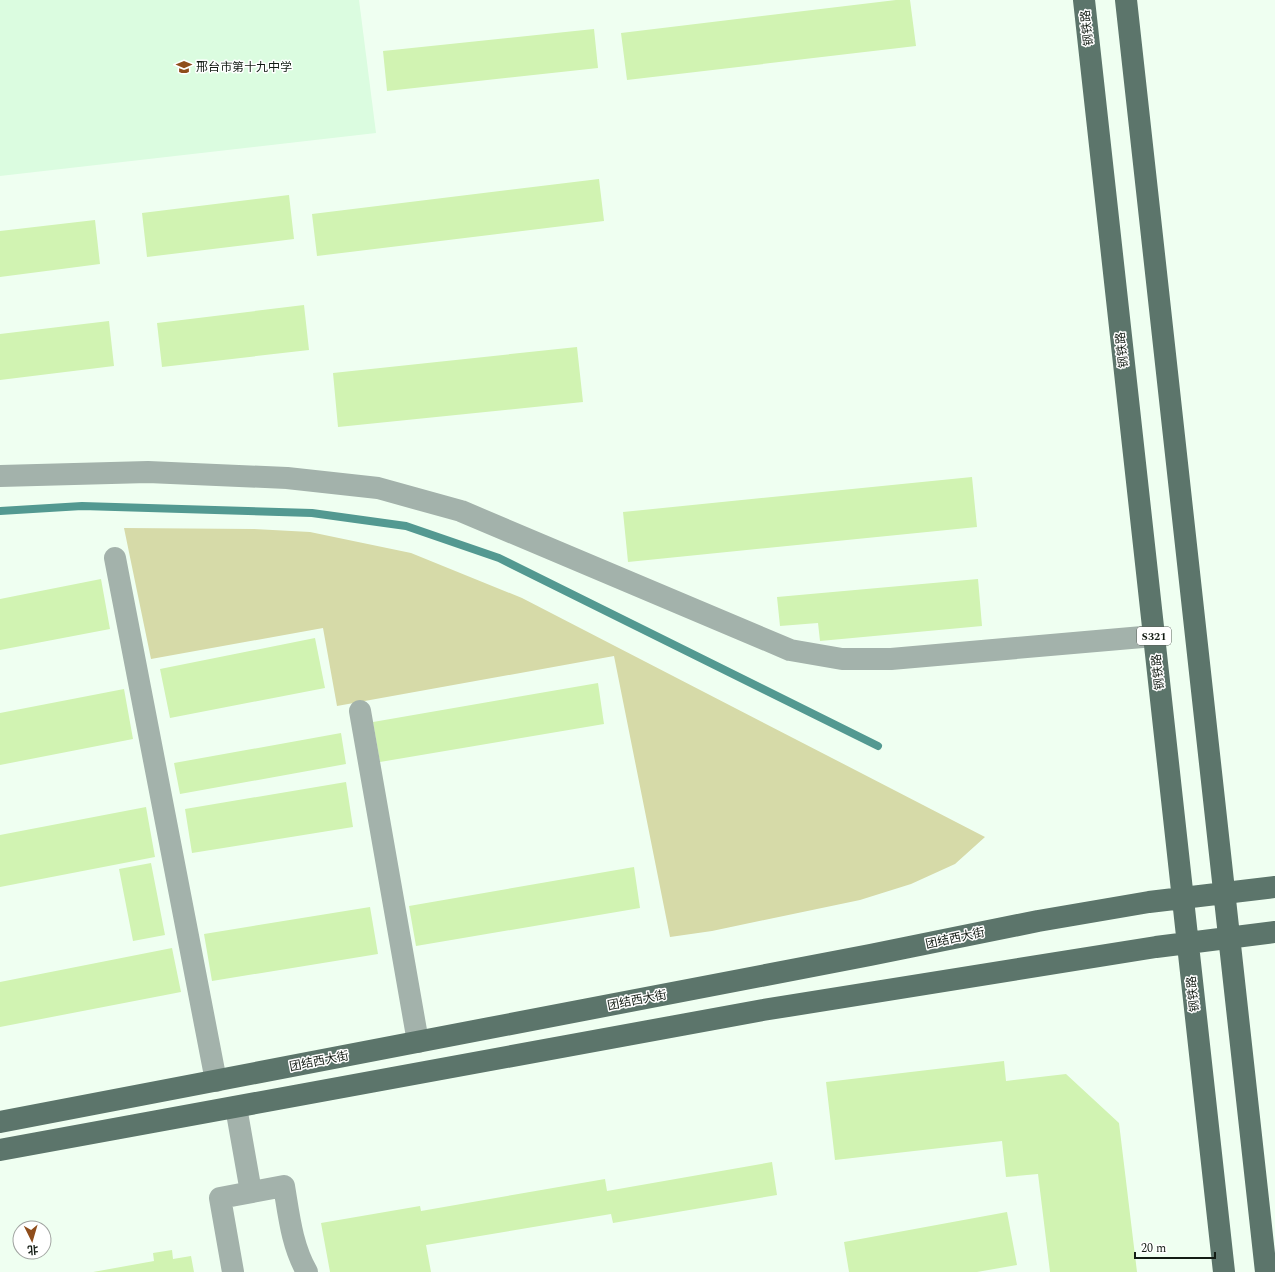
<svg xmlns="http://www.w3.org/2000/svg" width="1275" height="1272" font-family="Spectral,'Noto Sans SC',serif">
  <rect width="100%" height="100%" fill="#effff1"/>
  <!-- built -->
  <path fill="#dbfce0" d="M0,0h359l17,133 -376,43z"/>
  <!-- green -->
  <path fill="#d6daa8" d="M124,528l130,1 56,3 101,21 111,45 463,239 -30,27 -44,20 -51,16 -148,31 -42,6 -56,-281 -277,50 -14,-78 -172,31z"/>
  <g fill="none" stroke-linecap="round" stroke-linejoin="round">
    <!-- stream -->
    <path stroke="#539991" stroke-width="8" d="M0,511l82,-5 230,7 94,13 93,32 379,188"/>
  </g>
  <!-- building -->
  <path fill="#d1f3b2" d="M896,0h14l6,46 -289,34 -6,-47z
    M594,29l4,39 -211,23 -4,-40z
    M599,179l5,42 -287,35 -5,-42z
    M289,195l5,44 -147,18 -5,-44z
    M95,220l5,44 -100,13v-46z
    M304,305l5,45 -147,17 -5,-44z
    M109,321l5,45 -114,14v-46z
    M577,347l6,55 -245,25 -5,-54z
    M972,477l5,50 -349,35 -5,-50z
    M101,579l9,50 -110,21v-51z
    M978,579l4,47 -162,15 -2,-18 -38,3 -3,-29z
    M315,638l10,50 -155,30 -10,-49z
    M598,683l6,41 -224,38 -7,-40z
    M124,689l9,50 -133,26v-52z
    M341,733l5,31 -166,30 -6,-31z
    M346,782l7,45 -161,26 -7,-44z
    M146,807l9,50 -155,30v-52z
    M151,863l14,72 -32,6 -14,-72z
    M634,867l6,41 -224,38 -7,-40z
    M370,907l8,47 -166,27 -8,-47z
    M172,948l9,44 -181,35v-45z
    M1004,1061l2,20 60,-7 53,49 18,149h-87l-12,-98 -32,3 -4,-36 -167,19 -9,-78z
    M772,1162l5,33 -164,28 -2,-9 -185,31 5,27h-101l-9,-49 99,-17 1,5 184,-32 2,12z
    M1007,1212l10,53 -40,7h-128l-5,-30z
    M172,1250l1,9 18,-3 3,16h-101l61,-11 -1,-8z"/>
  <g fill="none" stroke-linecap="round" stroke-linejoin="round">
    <!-- minor -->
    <path stroke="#a3b2ab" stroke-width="22" d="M0,476l148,-4 139,6 91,10 83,23 329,139 52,9h49l263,-23
      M115,558l101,523
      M360,711l58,331
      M236,1107l15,85
      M233,1272l-13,-74 64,-12c5,30 8,60 23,86"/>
    <!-- major -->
    <path stroke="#5c756b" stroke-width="22" d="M1084,0l140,1272
      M1126,0l140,1272
      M0,1122l870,-167 168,-34 111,-19 126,-15
      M0,1150l763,-140 393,-63 119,-15"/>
  </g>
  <!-- icons -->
  <defs>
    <symbol id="school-bare" viewBox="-9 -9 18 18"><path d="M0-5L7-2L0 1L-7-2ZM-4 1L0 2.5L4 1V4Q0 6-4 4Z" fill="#8f4d1b" stroke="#fff" stroke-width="2.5" paint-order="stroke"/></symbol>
  </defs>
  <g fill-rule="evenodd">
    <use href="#school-bare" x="173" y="56" width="22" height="22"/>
  </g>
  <g text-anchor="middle" stroke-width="3" stroke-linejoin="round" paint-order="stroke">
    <!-- shield labels -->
    <rect fill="#fff" stroke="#5a605a" stroke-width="1" x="1137" y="627" width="34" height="18" rx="3"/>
    <g font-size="11" font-weight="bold" fill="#131c14">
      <text x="1154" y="640">S321</text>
    </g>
    <!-- street labels -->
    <g font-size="12" fill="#131c14" stroke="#fff">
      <text transform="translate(1087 28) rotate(-96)" y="4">钢铁路</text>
      <text transform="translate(1122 350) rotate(-96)" y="4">钢铁路</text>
      <text transform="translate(1158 672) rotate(-96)" y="4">钢铁路</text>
      <text transform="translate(955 938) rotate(-12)" y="4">团结西大街</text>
      <text transform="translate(1193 994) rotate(-96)" y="4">钢铁路</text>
      <text transform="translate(637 1000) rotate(-11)" y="4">团结西大街</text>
      <text transform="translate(319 1061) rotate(-11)" y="4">团结西大街</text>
    </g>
    <!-- poi labels -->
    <g font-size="12" fill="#131c14" stroke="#fff" text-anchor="start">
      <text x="196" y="71">邢台市第十九中学</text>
    </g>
  </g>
  <!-- north arrow -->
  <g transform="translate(32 1240) rotate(175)"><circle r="19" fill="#ffffff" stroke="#a1a4a1"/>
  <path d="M0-3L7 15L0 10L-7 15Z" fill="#8f4d1b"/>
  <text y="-6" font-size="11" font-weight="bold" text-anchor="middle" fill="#131c14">北</text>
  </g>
  <!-- scale -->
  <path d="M1135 1252v6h80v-6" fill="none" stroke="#131c14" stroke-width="2"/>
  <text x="1141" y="1252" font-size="12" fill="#131c14" stroke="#ffffff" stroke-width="3" paint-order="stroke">20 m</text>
</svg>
